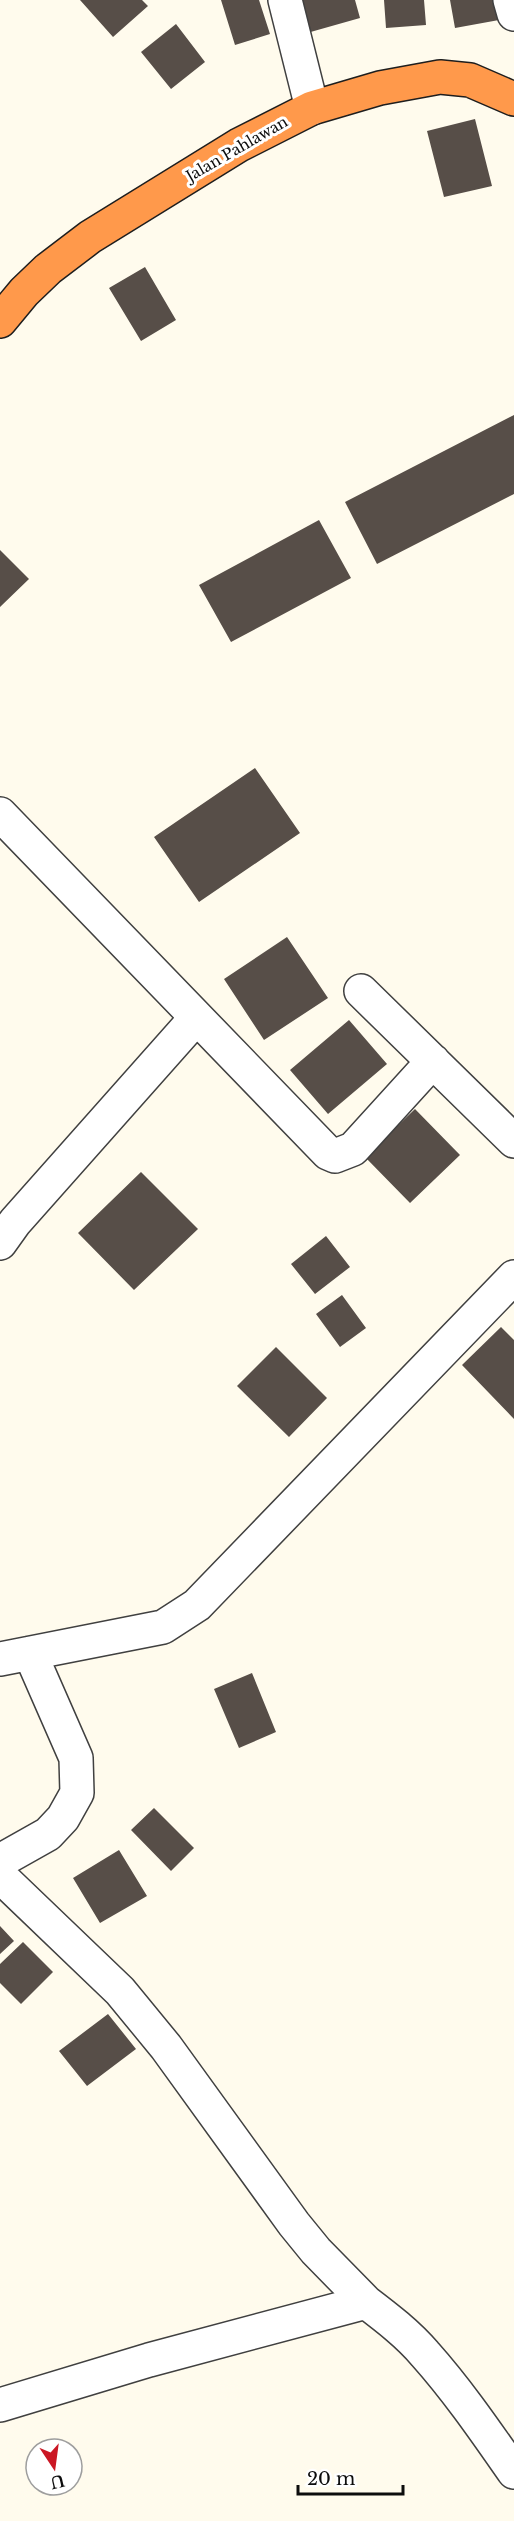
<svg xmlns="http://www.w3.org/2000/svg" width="514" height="2521" font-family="'Libre Baskerville',serif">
  <rect width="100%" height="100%" fill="#fffbed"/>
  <!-- building -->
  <path fill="#574e48" d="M80,0h62l6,6 -35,31z
    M221,0h38l11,34 -35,11z
    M297,0h58l5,18 -53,15z
    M384,0h40l2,25 -40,3z
    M450,0h45l4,20 -44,8z
    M176,24l29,38 -34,27 -30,-37z
    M475,119l17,67 -48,11 -17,-66z
    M145,267l31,53 -35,21 -32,-53z
    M514,415v79l-137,70 -32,-62z
    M319,520l32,58 -120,64 -32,-57z
    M0,550l29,29 -29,28z
    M255,768l45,65 -101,69 -45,-65z
    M287,937l41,61 -64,42 -40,-61z
    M349,1020l38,44 -59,50 -38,-44z
    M415,1109l45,46 -50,48 -45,-46z
    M141,1172l57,57 -64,61 -56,-57z
    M326,1236l24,31 -35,27 -24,-30z
    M342,1295l24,33 -26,19 -24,-33z
    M501,1327l13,13v79l-52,-54z
    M276,1347l51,51 -38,39 -52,-51z
    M252,1673l24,59 -37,16 -25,-59z
    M154,1808l40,40 -23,23 -40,-41z
    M119,1850l28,46 -47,27 -27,-45z
    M0,1926l14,15 -14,13z
    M23,1942l30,30 -32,32 -21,-21v-19z
    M108,2014l28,35 -49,37 -28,-35z"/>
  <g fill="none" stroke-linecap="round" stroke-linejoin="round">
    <defs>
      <path id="street" d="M285,0l27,108
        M510,0l4,14
        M0,814l328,339 7,3 18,-7 80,-88
        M361,991l153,150
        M0,1243l15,-21 181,-204
        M0,1659l163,-32 34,-22 317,-328
        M0,1861l48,-27 15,-16 14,-25 -1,-35 -46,-105
        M0,1876l120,115 46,56 128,177 22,27 50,51
        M0,2405l149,-45 217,-58c21,16 42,32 59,52 33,37 61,78 89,118"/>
      <path id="highway" d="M0,321l24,-29 24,-23 42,-32 149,-92 73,-37 68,-20 60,-11 30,3 44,19"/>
    </defs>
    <!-- street casing -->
    <use href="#street" stroke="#404040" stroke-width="36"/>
    <!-- highway casing -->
    <use href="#highway" stroke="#1e1e1e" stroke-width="36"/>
    <!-- street -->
    <use href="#street" stroke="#fff" stroke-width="33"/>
    <!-- highway -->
    <use href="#highway" stroke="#ff994b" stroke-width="33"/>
  </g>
  <g text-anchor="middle" stroke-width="6" stroke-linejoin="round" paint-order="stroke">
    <!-- street labels -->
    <g font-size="15" fill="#0d0d0d" stroke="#fff">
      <text transform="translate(237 149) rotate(-30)" y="5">Jalan Pahlawan</text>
    </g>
  </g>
  <!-- north arrow -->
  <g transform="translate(54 2467) rotate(167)"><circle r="28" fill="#ffffff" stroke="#9e9e9e" stroke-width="1.5"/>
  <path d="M0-4.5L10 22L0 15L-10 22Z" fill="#cb1724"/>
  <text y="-9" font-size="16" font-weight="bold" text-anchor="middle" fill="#0d0d0d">U</text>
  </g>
  <!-- scale -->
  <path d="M298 2485v9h105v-9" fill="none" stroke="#0d0d0d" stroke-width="3"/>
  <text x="307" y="2485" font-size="18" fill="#0d0d0d" stroke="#ffffff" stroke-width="4.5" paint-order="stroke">20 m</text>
</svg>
